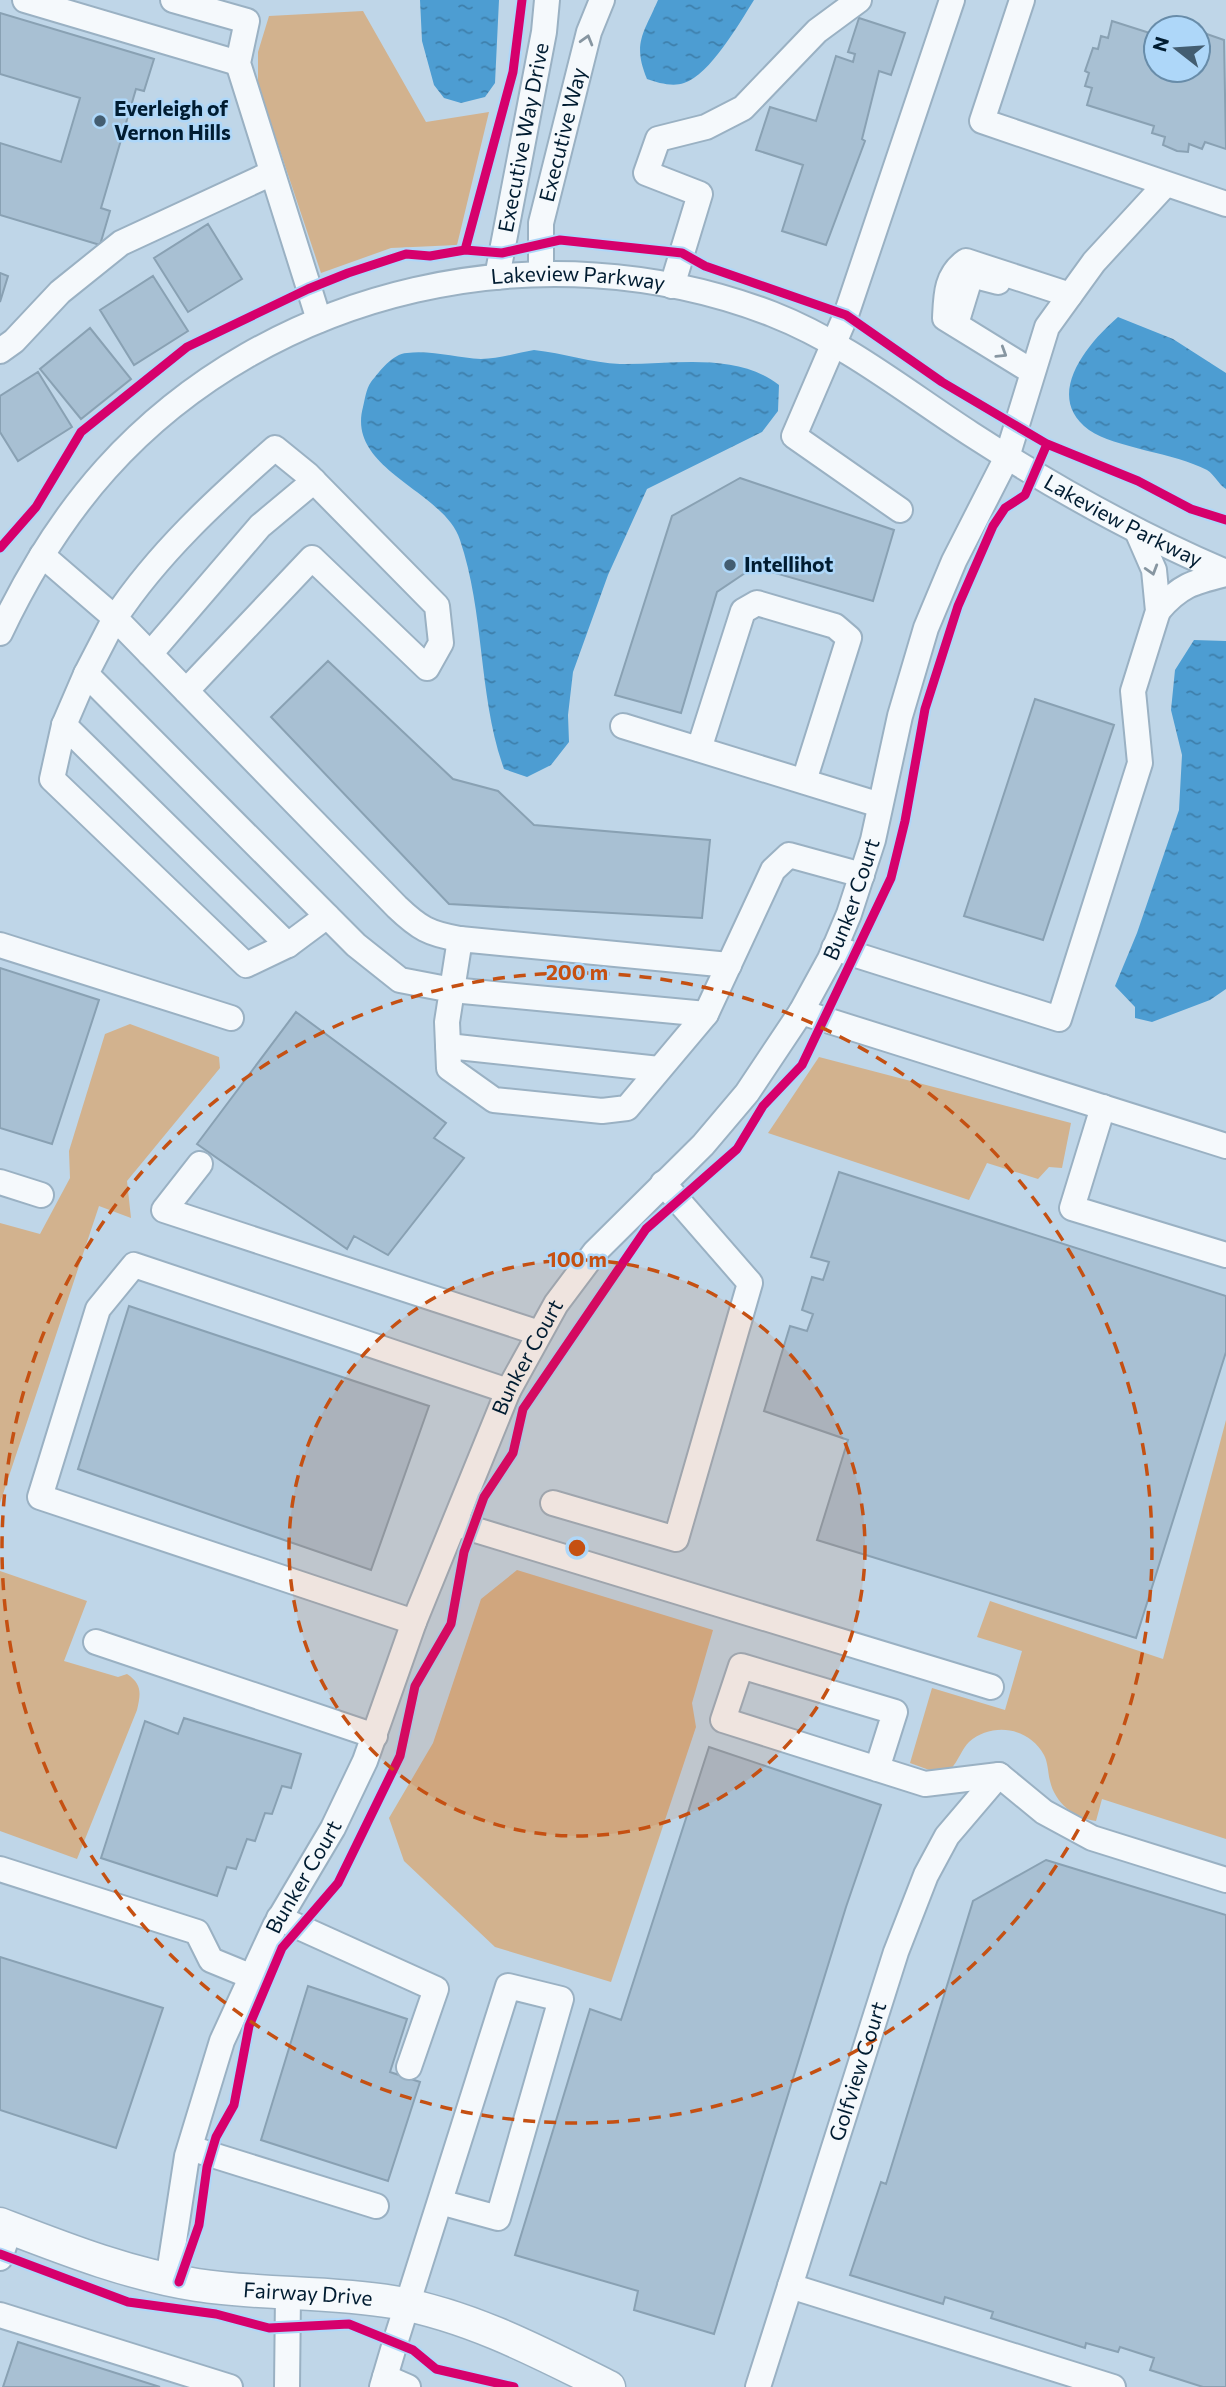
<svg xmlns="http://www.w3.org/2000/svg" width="1226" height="2387" font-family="Commissioner,sans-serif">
  <defs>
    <pattern id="water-ripples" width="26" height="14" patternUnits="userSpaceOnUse" patternTransform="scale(1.75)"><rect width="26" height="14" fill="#4d9dd2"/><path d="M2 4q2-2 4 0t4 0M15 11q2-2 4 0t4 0" fill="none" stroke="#3e7fab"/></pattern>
  </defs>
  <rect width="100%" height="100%" fill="#bfd6e8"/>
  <!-- green -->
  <path fill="#d2b28e" d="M363,11l63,111 63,-10 -32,133 -66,3 -70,25 -63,-188v-33l11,-36z
    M130,1024l89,33 1,11 -93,113 4,37 -32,-12 -99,297v-280l40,11 30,-56 -1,-27 36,-117z
    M819,1057l252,66 -9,45 -13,-1 -11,12 -51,-16 -18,37 -201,-67z
    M1226,1420v419l-124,-40 -6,22c-22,-3 -41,-18 -46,-40 -2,-7 -2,-19 -6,-26 -15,-28 -52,-33 -75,-13 -7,7 -11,19 -18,27l-19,2 -22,-8 22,-75 73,22 17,-59 -45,-14 13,-36 173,58z
    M517,1570l196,60 -21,73 4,24 -85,255 -116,-35 -91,-86 -15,-43 44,-75 48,-144z
    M0,1571l87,30 -23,60 54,16 9,-3c15,10 14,19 10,36l-60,149 -77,-28z"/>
  <!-- water -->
  <path fill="url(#water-ripples)" d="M420,0h79l-4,83 -10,14 -24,6 -17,-5 -10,-13 -12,-44z
    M658,0h96c-14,22 -44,75 -70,83 -11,4 -26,0 -37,-4 -15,-36 -3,-46 11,-79z
    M1118,317l55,22 53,34v116c-8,-5 -11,-14 -19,-19 -32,-17 -92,-22 -118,-40 -47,-34 0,-88 29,-113z
    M534,350c29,3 58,13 86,14 51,1 116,-13 159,21l-1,26 -16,21 -115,57 -39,86 -35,97 -5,43 1,27 -18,23 -24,12 -23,-8c-26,-73 -19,-155 -44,-229 -16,-50 -114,-70 -97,-133 2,-8 3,-18 8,-25 9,-11 21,-28 36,-29 25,-3 50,5 74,6 17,0 36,-6 53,-9z
    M1194,640l32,1v348l-16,11 -58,22 -17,-4v-11l-20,-21 22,-53 42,-123 3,-55 -11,-45 4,-40z"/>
  <!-- building -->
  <path fill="#a8c0d3" stroke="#89a1b3" stroke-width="2" d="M0,13l154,46 -10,32 -8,-2 -35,119 9,3 -10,34 -100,-30v-72l61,19 19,-64 -80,-24z
    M859,18l46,15 -14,42 -12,-4 -17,68 3,2 -39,104 -44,-14 21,-66 -47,-15 14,-43 46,14 20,-65 17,6 2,-8 -7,-2z
    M1112,21l44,14v35h42v-34l3,-4 23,8 2,109 -21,-7 -3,7 -13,-5 -1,8 -11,-1 -14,-6 2,-8 -13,-4 2,-7 -67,-21 5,-17 -7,-2 4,-13 -4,-2 8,-23 5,1 3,-13 7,2z
    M208,224l34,55 -54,33 -34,-54z
    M0,273l8,3 -8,26z
    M153,276l35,55 -54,34 -34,-55z
    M90,328l41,51 -50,40 -41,-50z
    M38,372l34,55 -54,34 -18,-29v-36z
    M740,478l154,52 -21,71 -119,-34 -37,25 -36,121 -66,-18 57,-179z
    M328,661l125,118 45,12 36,34 176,15 -8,78 -253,-14 -178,-187z
    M1035,699l79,26 -71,215 -79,-24z
    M0,968l99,32 -47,144 -52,-16z
    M296,1012l150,111 -12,15 30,20 -76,97 -34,-19 -7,13 -150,-105z
    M839,1172l387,124v56l-90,286 -319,-98 31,-100 -84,-29 26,-85 17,5 6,-17 -11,-4 10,-33 11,3 6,-18 -18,-5z
    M129,1306l300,100 -58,164 -293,-101z
    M184,1718l117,36 -10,34 -9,-2 -10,28 -7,-1 -10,28 -8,-2 -11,30 -9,-2 -10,29 -116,-38 44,-137 33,13z
    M709,1747l172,58 -35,102 -132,427 -80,-24 4,-19 -123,-36 75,-246 31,11z
    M1046,1860l180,55v472h-23l-53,-17 4,-12 -34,-11 -2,5 -32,-9 -1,5 -94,-30 2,-6 -48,-15 -2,7 -93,-29 31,-93 5,2 87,-283z
    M0,1957l163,51 -47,140 -116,-38z
    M308,1986l99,33 -17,53 30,10 -32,99 -127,-41z
    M18,2342l142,45h-157z"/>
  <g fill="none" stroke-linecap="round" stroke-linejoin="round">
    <defs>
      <g id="minor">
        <path d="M25,0l213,63"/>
        <path d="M173,0l74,21 -9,42 81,257"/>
        <path d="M1022,0l-40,121 244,83"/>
        <path id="s1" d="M541,274v-51l48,-191 13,-32"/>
        <path id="s2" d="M497,277l47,-245 3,-32"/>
        <path d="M672,286l28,-92 -54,-21 12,-34 48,-12 37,-19 74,-77 42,-31"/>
        <path d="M956,324l15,-49 27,7"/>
        <path d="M0,351l14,-10 46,-49 61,-49 151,-70"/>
        <path d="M1031,371l-86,-53c1,-23 1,-43 21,-57l104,34"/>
        <path d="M900,510l-106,-74 52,-121 106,-315"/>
        <path d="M42,555l73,63 -29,56 270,271 44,35 52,10 -5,32 2,46 45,32 108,11 25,-3 79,-94 67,-144 16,-15 73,20"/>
        <path d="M1158,611c22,-26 36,-29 68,-37"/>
        <path id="s3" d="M0,633c28,-59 62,-115 106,-164 165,-183 438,-243 666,-155 74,29 134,78 199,120 82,53 165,100 255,138"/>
        <path d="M150,654l110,-128 54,-45"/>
        <path d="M86,674l-22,51 -12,54 194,186 42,-20 39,-29"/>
        <path d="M186,691l126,-133 115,110 14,-25 -4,-37 -130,-132 -32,-26c-58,51 -117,105 -160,170l282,289c22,21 32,27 63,32"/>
        <path d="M64,725l224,220"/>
        <path d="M623,726l257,79"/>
        <path d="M699,749l44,-138 14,-8 78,23 14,12 -45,143"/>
        <path d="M0,945l231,73"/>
        <path d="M834,948l225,71 81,-256 -7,-72 25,-80 -4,-41 -17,-39"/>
        <path d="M801,1012l425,134"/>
        <path d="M706,1014l-254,-24 8,-51 269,26"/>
        <path d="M448,1046l211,23"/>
        <path d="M1103,1107l-31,101 154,47"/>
        <path d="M200,1164l-36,46 375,123"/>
        <path d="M0,1182l41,13"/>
        <path d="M553,1503l123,36 74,-256 -87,-100"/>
        <path d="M456,1524l535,163"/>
        <path d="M414,1622l-374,-125 58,-188 36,-44 374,126"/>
        <path d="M96,1642l279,94"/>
        <path d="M877,1769l18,-57 -154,-46 -18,54 202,64 74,-9 45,37 48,26 134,42"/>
        <path d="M0,1869l197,63 14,28 39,16"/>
        <path d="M279,1918l157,71 -27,78"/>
        <path d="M190,2148l186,58"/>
        <path d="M0,2258l10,-30"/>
        <path id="s4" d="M168,2280l19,-124 35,-115 53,-115 58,-98 32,-67 49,-139 94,-231 48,-87 39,-52 108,-107 44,-52 54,-81 29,-53 19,-45 24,-74 27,-124 26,-88 28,-67 53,-104 40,-130 47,-65 71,-77"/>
        <path d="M790,2286l323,101"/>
        <path d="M0,2315l230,72"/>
        <path d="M385,2377l23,10"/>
        <path d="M287,2387l1,-93"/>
        <path d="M382,2387l13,-44 113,-357 53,13 -63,219 -58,-16"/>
        <path id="s5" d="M758,2387l138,-435 30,-77 21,-39 52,-61"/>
      </g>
      <g id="major">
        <path id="s6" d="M0,2224c65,25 128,50 197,61 65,10 131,6 196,17 78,14 146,50 216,85"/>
      </g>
    </defs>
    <!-- minor casing -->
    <use href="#minor" stroke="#9ab1c3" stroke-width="28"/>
    <!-- major casing -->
    <use href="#major" stroke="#9ab1c3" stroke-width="35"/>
    <!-- minor -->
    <use href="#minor" stroke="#f5f9fc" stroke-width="24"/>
    <!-- major -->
    <use href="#major" stroke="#f5f9fc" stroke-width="32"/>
    <defs>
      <path id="cycleway" d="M465,250l48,-178 9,-72
        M0,548l36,-41 45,-75 106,-85 121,-58 40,-16 58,-19 24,2 35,-6 37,3 58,-13 122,13 23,13 141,49 96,67 105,62 91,37 53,28 35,11
        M0,2254l128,48 88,12 53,14 80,-4 64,26 23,19 78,18
        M179,2282l20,-57 8,-58 9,-30 18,-32 15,-79 33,-78 56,-65 62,-127 15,-70 36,-62 13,-72 20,-55 29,-44 10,-44 123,-180 91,-80 26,-43 39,-41 89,-187 14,-57 20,-112 33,-103 35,-80 12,-18 20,-13 22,-51"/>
    </defs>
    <!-- cycleway casing -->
    <use href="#cycleway" stroke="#aed7f9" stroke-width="13"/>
    <!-- cycleway -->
    <use href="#cycleway" stroke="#d6006c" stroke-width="9"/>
  </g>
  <!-- one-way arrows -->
  <defs><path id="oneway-chevron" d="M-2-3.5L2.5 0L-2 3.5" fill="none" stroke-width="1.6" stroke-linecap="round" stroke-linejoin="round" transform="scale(1.75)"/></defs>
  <g stroke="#8796a1">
    <use href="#oneway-chevron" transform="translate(587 40) rotate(-74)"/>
    <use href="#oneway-chevron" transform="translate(1002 353) rotate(32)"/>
    <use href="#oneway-chevron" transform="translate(1152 570) rotate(73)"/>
  </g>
  <!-- distance rings -->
  <circle cx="577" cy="1548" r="288" fill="#c55012" fill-opacity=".12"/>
  <g fill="none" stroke="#c55012" stroke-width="3.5" stroke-dasharray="12 9">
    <circle cx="577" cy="1548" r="288"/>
    <circle cx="577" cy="1548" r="575"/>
  </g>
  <!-- markers -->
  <g fill="#435d71" stroke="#aed7f9" stroke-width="2.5">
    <circle cx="100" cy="121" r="7"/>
    <circle cx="730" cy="565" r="7"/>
  </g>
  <g text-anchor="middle" stroke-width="5" stroke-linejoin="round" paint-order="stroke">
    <!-- poi labels -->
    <g font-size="21" font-weight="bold" fill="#001c31" stroke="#aed7f9" text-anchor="start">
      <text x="114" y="116">Everleigh of<tspan x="114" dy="24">Vernon Hills</tspan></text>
      <text x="744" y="572">Intellihot</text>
    </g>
    <!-- street labels -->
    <g font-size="21" fill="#001c31" stroke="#aed7f9">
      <text dy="7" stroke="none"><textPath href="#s1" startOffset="142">Executive Way</textPath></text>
      <text dy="7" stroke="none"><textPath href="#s2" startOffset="142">Executive Way Drive</textPath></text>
      <text dy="7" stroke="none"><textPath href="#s3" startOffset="723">Lakeview Parkway</textPath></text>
      <text dy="7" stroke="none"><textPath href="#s3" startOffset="1330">Lakeview Parkway</textPath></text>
      <text dy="7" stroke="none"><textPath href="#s4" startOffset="1563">Bunker Court</textPath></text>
      <text dy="7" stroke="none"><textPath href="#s4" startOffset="996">Bunker Court</textPath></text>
      <text dy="7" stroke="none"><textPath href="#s4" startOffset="429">Bunker Court</textPath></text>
      <text dy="7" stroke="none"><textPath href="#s5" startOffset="331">Golfview Court</textPath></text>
      <text dy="7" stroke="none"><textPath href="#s6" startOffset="318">Fairway Drive</textPath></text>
    </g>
  </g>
  <circle cx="577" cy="1548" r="10" fill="#c55012" stroke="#aed7f9" stroke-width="3.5"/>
  <g font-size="21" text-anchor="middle" font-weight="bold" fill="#c55012" stroke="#aed7f9" stroke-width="5" stroke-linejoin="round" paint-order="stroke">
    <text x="577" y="980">200 m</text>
    <text x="577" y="1267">100 m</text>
  </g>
  <!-- north arrow -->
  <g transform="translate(1177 49) rotate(287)"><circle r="33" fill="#aed7f9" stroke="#688ca9" stroke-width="2"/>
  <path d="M0-5L12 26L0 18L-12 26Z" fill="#435d71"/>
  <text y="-10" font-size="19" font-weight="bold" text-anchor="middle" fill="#001c31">N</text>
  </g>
</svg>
